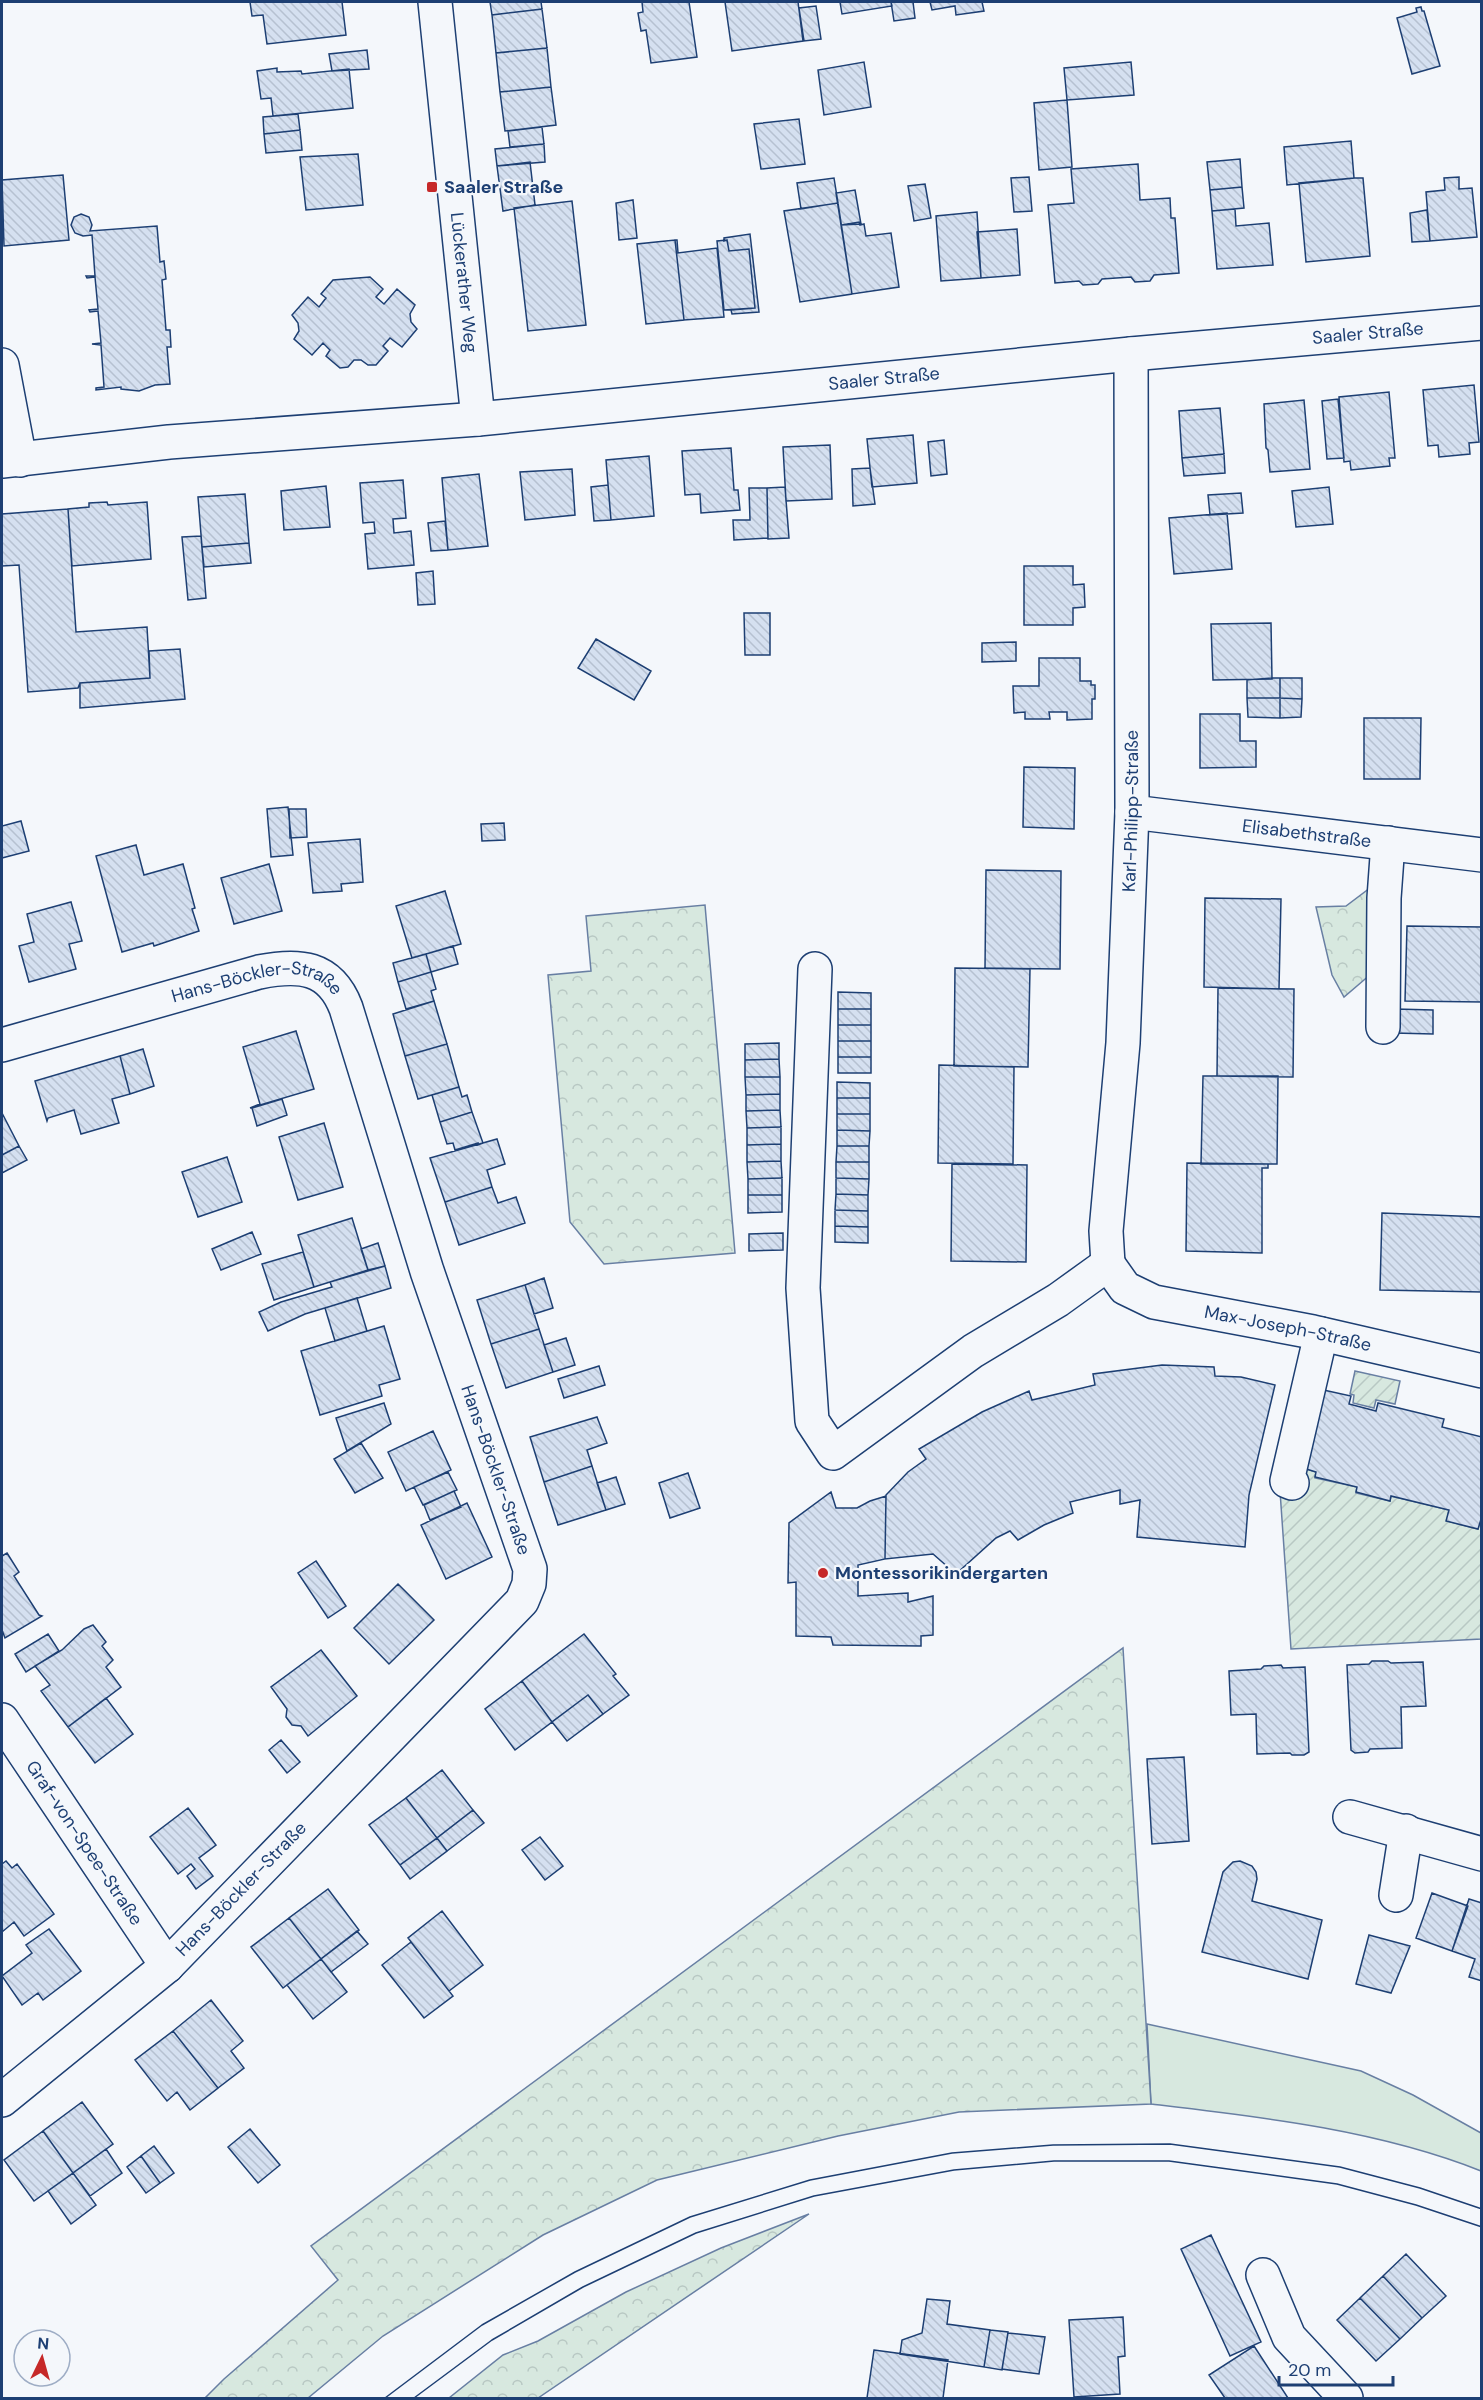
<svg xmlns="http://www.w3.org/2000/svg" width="1483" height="2400" font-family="'DM Sans',sans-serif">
  <defs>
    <pattern id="forest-crowns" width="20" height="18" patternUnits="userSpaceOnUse" patternTransform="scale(1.5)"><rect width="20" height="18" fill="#d7e8df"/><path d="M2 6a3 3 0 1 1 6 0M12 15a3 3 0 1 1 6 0" fill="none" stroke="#b8c8c3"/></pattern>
    <pattern id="garden-furrows" width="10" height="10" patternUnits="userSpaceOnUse" patternTransform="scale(1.5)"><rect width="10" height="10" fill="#d7e8df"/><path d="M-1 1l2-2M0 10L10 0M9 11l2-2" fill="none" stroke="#b8c8c3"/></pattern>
    <pattern id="building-back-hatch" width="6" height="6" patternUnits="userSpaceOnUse" patternTransform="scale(1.5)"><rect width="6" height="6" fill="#d5e0f0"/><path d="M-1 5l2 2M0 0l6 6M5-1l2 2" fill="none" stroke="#b6c1d1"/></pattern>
  </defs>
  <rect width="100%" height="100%" fill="#f4f7fb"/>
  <!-- grass -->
  <path fill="#d7e8df" stroke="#687fa3" stroke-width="1.5" d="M1147,2024l214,47 52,24 68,38v38c-103,-41 -220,-54 -330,-67z"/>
  <!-- forest -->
  <path fill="url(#forest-crowns)" stroke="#687fa3" stroke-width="1.5" d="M1370,888l1,86 -27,23 -12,-22 -16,-68 30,-1z
    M705,905l30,348 -131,11 -34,-42 -22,-247 43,-4 -5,-55z
    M1123,1648l28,456 -192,8 -121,24 -181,44 -114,55 -160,101 -75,62h-103l19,-19 114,-99 -27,-34z
    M809,2214l-271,184h-89l54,-43 35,-14 88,-49 95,-44z"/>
  <!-- garden -->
  <path fill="url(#garden-furrows)" stroke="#687fa3" stroke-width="1.5" d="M1355,1371l45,10 -5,23 -19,-4 -2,8 -21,-5 1,-8 -4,-1z
    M1300,1467l16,5 -1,6 42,9 -1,6 34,8 1,-5 58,14 -2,11 31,8 3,-13v123l-190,10 -11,-158z"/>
  <!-- building -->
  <path fill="url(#building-back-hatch)" stroke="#1d3f73" stroke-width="1.5" d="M250,2h92l4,33 -79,9 -4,-29 -11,1z
    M490,2h51l1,7 -50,6z
    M642,2h47l8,55 -46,6 -5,-33 -5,1 -3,-18 5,-1z
    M725,2h73l5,39 -71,10z
    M840,2h51l1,4 -50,8z
    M891,2h22l2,16 -21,3z
    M930,2h52l2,9 -28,4 -1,-9 -23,4z
    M816,6l5,33 -17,2 -5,-33z
    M1421,7l1,4h2l16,55 -28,8 -15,-56 20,-6 -1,-4z
    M542,9l5,39 -51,5 -4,-38z
    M547,48l4,39 -51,5 -4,-39z
    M367,50l2,19 -37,2 -3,-17z
    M864,62l7,45 -47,8 -6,-45z
    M1131,62l3,33 -67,5 -3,-32z
    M277,68v4l24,-1 1,3 47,-5 4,39 -80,8 -2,-18 -10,1 -4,-28z
    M551,87l5,38 -51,6 -5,-39z
    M1067,100l5,67 -33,3 -5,-67z
    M298,114l2,16 -36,4 -1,-17z
    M799,119l6,45 -44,5 -7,-45z
    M542,127l2,17 -34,3 -2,-16z
    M300,130l2,20 -36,3 -2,-19z
    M1351,141l3,37 -67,7 -3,-38z
    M544,144l1,18 -48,4 -2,-17z
    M358,154l5,51 -57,5 -6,-53z
    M1240,159l2,28 -32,3 -3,-28z
    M530,162l5,43 -32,6 -6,-45z
    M1138,164l2,36 30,-2 1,20h4l4,55 -25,2 -4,6 -15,1 -4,-5 -29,2 -4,5 -15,1 -4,-4 -24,2 -7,-78 26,-2 -3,-34z
    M63,175l6,65 -65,6 -2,-66z
    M1029,177l3,34 -18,1 -3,-34z
    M1459,177v12l13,-1 5,49 -47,4 -4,-49 19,-2 -1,-12z
    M834,178l4,25 -37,6 -4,-26z
    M1354,178h9l7,78 -64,6 -7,-79z
    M925,184l6,34 -17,3 -6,-35z
    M1242,187l2,21 -32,3 -2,-21z
    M855,190l6,34 -20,1 -5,-32z
    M633,200l4,38 -18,2 -3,-37z
    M572,201l14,124 -58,6 -14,-123z
    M838,203l14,91 -52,8 -16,-91z
    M1235,209l1,17 33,-3 4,42 -56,4 -5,-58z
    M1427,210l3,31 -18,1 -2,-29z
    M977,212l4,66 -40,3 -5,-65z
    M81,214l8,3 3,8 -2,6 67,-5 3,36 4,-1 2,18 -4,1 4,50h4l1,17h-4l3,37 -15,1 -16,6 -18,-2v-2l-25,3v-2l8,-1 -3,-42 -9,-1 9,-1 -3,-32 -8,1 -1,-2 9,-1 -3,-32 -8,1 -1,-2h9l-3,-41 -9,1 -8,-3 -4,-8 3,-8z
    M859,222l1,3 4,-1 2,12 25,-3 8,54 -47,7 -11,-69z
    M1017,229l3,46 -39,3 -4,-46z
    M750,234l9,78 -27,2 -1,-4 24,-2 -6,-59 -20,2 -2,-11 -3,1v-3z
    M675,240l9,80 -38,4 -9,-80z
    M675,240h2l1,13 39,-5 7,69 -40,3z
    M727,240l2,11 20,-2 6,59 -31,2 -7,-69z
    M370,277l13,12 -7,8 8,7 13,-15 18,16 -5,9 1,8 6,7 -15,18 -12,-9 -7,8 5,5 -12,14h-8l-7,-5h-7l-6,7 -8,1 -14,-12 4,-6 -7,-7 -11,12 -18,-16 5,-8 -1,-8 -6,-8 16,-18 11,10 7,-9 -5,-4 12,-14z
    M1474,385l5,57 -10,1 1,11 -31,3 -1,-12 -10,1 -5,-56z
    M1389,392l6,66h-6l1,8 -39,4 -1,-9 -6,1 -5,-65z
    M1338,399l6,59 -17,1 -5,-58z
    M1304,400l6,69 -40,3 -2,-22 -2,-2 -2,-44z
    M1220,408l4,46 -42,4 -3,-47z
    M913,435l4,48 -45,4 -5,-48z
    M944,440l3,34 -16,2 -3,-34z
    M830,445l2,54 -46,2 -3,-54z
    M731,448l3,42h4l2,20 -39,3 -1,-19 -15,1 -3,-44z
    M1224,454l1,19 -41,3 -2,-18z
    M649,456l5,60 -43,4 -5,-60z
    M870,468l5,36 -22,2 -1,-37z
    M572,469l3,46 -50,5 -5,-48z
    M479,474l9,72 -40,4 -6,-72z
    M403,480l3,38 -13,1 1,14 17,-2 3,34 -46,4 -3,-35 10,-1 -1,-11 -11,1 -3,-40z
    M608,485l3,35 -17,1 -3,-34z
    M326,486l4,41 -46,3 -3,-39z
    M785,487l4,51 -21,1 -1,-51z
    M1329,487l4,37 -37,3 -4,-36z
    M749,488h18l1,50 -34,2 -1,-20h17z
    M1241,493l2,20 -33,2 -2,-20z
    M245,494l4,49 -47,4 -4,-50z
    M107,502l1,3 39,-3 4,57 -79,7 -4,-57 21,-2v-4z
    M68,509l8,123 71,-5 3,51 -70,5 -2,5 -50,4 -9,-127 -17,1v-52z
    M1227,513l5,56 -58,5 -5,-56z
    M445,521l3,29 -17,1 -3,-28z
    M201,536l5,62 -18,2 -6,-63z
    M249,543l2,20 -47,4 -2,-20z
    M1024,566h49v19l11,-1 1,23 -12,1v17h-49z
    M433,571l2,33 -17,1 -2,-32z
    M744,613h26v42h-25z
    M1271,623l1,56 -59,1 -2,-56z
    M596,639l55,32 -17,29 -56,-32z
    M1016,642v19l-34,1v-19z
    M180,649l5,50 -105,9v-25l70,-5 -1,-27z
    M1039,658h41v23h11v4h4v14h-3v20l-25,1v-8h-18l1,7h-25v-7l-11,1 -1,-27h26z
    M1272,678h8v20h-33v-18z
    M1280,678h22v21l-22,-1z
    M1247,698h33v20l-32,-1z
    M1280,698l22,1 -1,18 -21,1z
    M1200,714h40v27h16v26l-56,1z
    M1364,718h57l-1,61h-56z
    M1024,767l51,1 -1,61 -51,-2z
    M288,807l5,48 -22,2 -4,-48z
    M289,809h17l1,28 -17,1z
    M21,821l8,30 -27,7v-32z
    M504,823l1,17 -23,1 -1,-17z
    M360,839l3,43 -22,2 1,7 -29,2 -5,-50z
    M136,845l8,30 39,-11 12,44 -3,1 7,22 -45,15 -1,-3 -31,9 -26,-96z
    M269,864l13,47 -48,13 -13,-46z
    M986,870l75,1 -1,98 -75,-1z
    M445,891l16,53 -49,14 -16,-52z
    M1205,898l76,1 -2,90 -75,-2z
    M71,902l11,39 -13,3 7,25 -47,13 -10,-36 15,-4 -7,-28z
    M1407,926l75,1v75l-77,-1z
    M453,946l5,18 -27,8 -5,-18z
    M426,954l5,18 -33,10 -5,-19z
    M955,968l75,1 -2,98 -74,-1z
    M431,972l5,17 -5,2 3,10 -28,8 -8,-27z
    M1218,988l76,1 -1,88 -76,-1z
    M838,992l33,1v16h-33z
    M434,1001l13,43 -42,12 -12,-42z
    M838,1009h33v16h-33z
    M1395,1009l38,1v24l-39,-1z
    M838,1025h33v16h-33z
    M296,1031l18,58 -64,19 10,-4 -17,-57z
    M838,1041h33v16h-33z
    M779,1043v16l-34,1v-16z
    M447,1044l12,43 -41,12 -13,-43z
    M143,1049l11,37 -24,8 -10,-38z
    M120,1056l10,38 -18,5 7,24 -38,11 -7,-24 -26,8 -1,3 -12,-40z
    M838,1057h33v16h-33z
    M779,1059l1,18h-35v-17z
    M939,1065l75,2 -1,97 -75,-1z
    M1203,1076h75l-1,88h-76z
    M745,1077h35v17l-34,1z
    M837,1082l33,1v15h-33z
    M459,1087l3,10 5,-2 5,17 -32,10 -8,-27z
    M780,1094v16l-34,1v-16z
    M837,1098h33v16h-33z
    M282,1099l5,16 -30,11 -5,-18z
    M780,1110l1,17 -34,1 -1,-17z
    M472,1112l11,31 -5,2v-2l-23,7 -2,-7 -6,1 -7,-22z
    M2,1113l17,33 -17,9z
    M837,1114h33v17l-33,-1z
    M324,1123l19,64 -45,13 -19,-63z
    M781,1127v17l-34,1v-17z
    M837,1130l33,1 -1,15h-32z
    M497,1139l8,25 -18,6 5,17 -47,15 -15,-44z
    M781,1144v17l-34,1v-17z
    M19,1146l8,14 -25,13v-18z
    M837,1146h32v16h-33z
    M227,1157l15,45 -44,15 -16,-45z
    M781,1161l1,17 -34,1 -1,-17z
    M836,1162h33v17l-33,-1z
    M1187,1163l81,1v4h-6v85l-76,-2z
    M952,1164l75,1 -1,97 -75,-1z
    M782,1178v17h-34v-16z
    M836,1178l33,1 -1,16 -32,-1z
    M492,1187l6,16 18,-6 9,26 -66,22 -14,-43z
    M836,1194l32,1v16l-33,-1z
    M748,1195h34v17l-34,1z
    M835,1210l33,1v16l-33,-1z
    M1382,1213l100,4v75l-102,-2z
    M352,1218l16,52 -54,17 -16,-52z
    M835,1226l33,1v16l-33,-1z
    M252,1232l9,22 -40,16 -9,-21z
    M783,1233v17l-34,1v-17z
    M378,1243l7,23 -17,4 -7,-21z
    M303,1252l11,35 -40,13 -12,-36z
    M385,1266l6,22 -86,26 -37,17 -9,-19 22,-10 51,-15 -2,-5z
    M544,1278l9,30 -19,6 -9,-29z
    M525,1285l14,44 -48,15 -14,-44z
    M357,1298l10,33 -32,10 -10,-33z
    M384,1326l16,53 -21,6 3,11 -62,19 -19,-64z
    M539,1329l14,43 -47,16 -15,-44z
    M566,1338l9,27 -22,7 -9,-27z
    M1162,1365l52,2 1,9 26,1 34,8 -26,110 -4,52 -108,-10 3,-37 -20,4v-14l-50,12 3,11 -29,12 -26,15 -8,-9 -14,7 -40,36 -23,-20 -48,5 1,-64 22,-23 18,-13 -7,-10 63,-37 47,-21 3,9 63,-15 -2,-11z
    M599,1366l6,19 -41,13 -6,-19z
    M1319,1389l32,7 -2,8 27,7 2,-8 66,16 -2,8 40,10v79l-4,13 -32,-8 3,-11 -58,-14 -1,5 -34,-9 1,-5 -42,-10 1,-5 -16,-5z
    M384,1403l7,21 -44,27 -11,-33z
    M597,1417l10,26 -20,7 5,16 -48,16 -14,-45z
    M433,1431l18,39 -45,21 -18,-39z
    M361,1443l22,35 -28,15 -21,-34z
    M592,1466l14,44 -48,15 -14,-43z
    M448,1472l9,18 -34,15 -9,-18z
    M688,1473l12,35 -30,10 -11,-35z
    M616,1477l9,27 -19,6 -9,-27z
    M454,1491l7,16 -31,13 -6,-15z
    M831,1492l5,16h21l13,-7 16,-5 -1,63 -27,6v31l50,-3v9l25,-6v39l-12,1v10l-88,-1 -2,-8 -35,-1v-54l-8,1 1,-60z
    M467,1503l25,54 -46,22 -25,-54z
    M7,1553l12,19 -5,4 25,39 3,1 -37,22 -3,-8v-74z
    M316,1561l30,45 -18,12 -30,-45z
    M398,1584l36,36 -45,44 -35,-36z
    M93,1625l13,17 -4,4 11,14 -7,7 15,20 -53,40 -27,-36 9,-6 -15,-19 27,-16 22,-21z
    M48,1634l11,17 -33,21 -11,-18z
    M584,1634l32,40 -3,2 16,19 -26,19 -15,-19 -36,27 -30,-41z
    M321,1650l36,46 -49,40 -7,-10 -9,-1 -6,-8 1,-8 -16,-22z
    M1372,1661h16l3,2 32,-1 3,44 -25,1 1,41 -32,1 -2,3 -13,1 -4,-3 -4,-85 22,-1z
    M1281,1665l2,3 22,-1 4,85 -5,3h-12l-2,-2 -33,1 -1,-40 -25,1 -2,-44 32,-2 3,-3z
    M522,1681l30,41 -37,28 -30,-41z
    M588,1695l15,19 -36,27 -15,-19z
    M106,1698l27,36 -38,29 -27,-36z
    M281,1740l19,22 -13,11 -18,-23z
    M1184,1757l5,84 -37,3 -5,-85z
    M442,1770l31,40 -36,28 -31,-40z
    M406,1798l31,40 -37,27 -31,-40z
    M188,1808l28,37 -17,13 14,18 -17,13 -9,-13 8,-7 -4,-5 -13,10 -28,-37z
    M473,1810l11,13 -37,28 -10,-13z
    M540,1837l23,29 -18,14 -23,-30z
    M437,1838l10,13 -37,28 -10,-14z
    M6,1861l6,7 5,-4 37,50 -30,22 -10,-14 -12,10v-68z
    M1240,1861l12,5 4,6 1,7 -5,22 70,19 -14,59 -106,-27 21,-80 10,-10z
    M328,1889l31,41 -38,29 -32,-41z
    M1432,1893l36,13 -16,45 -36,-13z
    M1469,1899l13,4v78l-13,-4 6,-18 -23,-8z
    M442,1911l41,54 -34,26 -41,-53z
    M289,1918l32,41 -38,29 -32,-41z
    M49,1929l32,42 -38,29 -5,-7 -16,12 -20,-29 30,-23 -6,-8z
    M357,1931l11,13 -37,28 -10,-13z
    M1369,1935l41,11 -19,47 -35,-9z
    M411,1942l42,54 -29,22 -42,-53z
    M321,1959l26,33 -34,27 -26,-34z
    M211,2000l32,41 -12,10 13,17 -26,20 -45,-57z
    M173,2031l45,57 -28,22 -13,-18 -10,9 -32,-41z
    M82,2102l31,42 -40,29 -30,-42z
    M250,2129l30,36 -22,18 -30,-36z
    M43,2131l30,42 -39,28 -30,-41z
    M154,2146l20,27 -14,10 -19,-27z
    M106,2149l16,24 -32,23 -17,-23z
    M141,2156l19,27 -14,10 -19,-26z
    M73,2173l23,32 -25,19 -23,-33z
    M1211,2235l50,107 -31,14 -49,-107z
    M1406,2254l40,42 -24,22 -39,-42z
    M1383,2276l39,42 -22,21 -40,-41z
    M1360,2298l40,41 -24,22 -39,-41z
    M927,2299l23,2 -3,23 43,6 -6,37 -84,-13 2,-14 20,-7z
    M1123,2317l2,39 -7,1 2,37 -46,3 -5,-77z
    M990,2330l18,2 -6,38 -18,-3z
    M1008,2333l37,4 -6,37 -37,-5z
    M1254,2346l34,52h-63l-16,-23z
    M874,2350l74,10 -5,38h-76z"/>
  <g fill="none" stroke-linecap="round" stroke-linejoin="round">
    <defs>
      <g id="minor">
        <path id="s1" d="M435,2l43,417"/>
        <path d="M2,365l18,95"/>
        <path id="s2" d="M2,461l167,-19 309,-23 653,-65 351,-31"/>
        <path id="s3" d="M1132,812l350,43"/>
        <path d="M815,969l-12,319 9,133 21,32 140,-102 85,-51 50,-36"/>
        <path d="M1383,1027l1,-129 4,-55"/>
        <path id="s4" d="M2,1045l257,-73c40,-8 71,-6 87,36l81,263 103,298 -1,15 -7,17 -355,365 -165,134"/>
        <path id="s5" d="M1108,1264l-2,-33 17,-188 9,-231 -1,-458"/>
        <path id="s6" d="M1108,1264l17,24 29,14 159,30 169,39"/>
        <path d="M1292,1483l-5,-2 34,-147"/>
        <path id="s7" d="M2,1720l165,246"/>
        <path d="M1350,1817l132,37"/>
        <path d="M1396,1895l10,-64"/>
        <path d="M1263,2275l26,62 57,61"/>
      </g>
    </defs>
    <!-- minor casing -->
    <use href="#minor" stroke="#1d3f73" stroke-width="36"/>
    <!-- minor -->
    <use href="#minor" stroke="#f4f7fb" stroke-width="33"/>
    <!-- tram -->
    <path stroke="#1d3f73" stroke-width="1.5" d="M385,2398l97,-73 93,-53 115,-55 120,-37 142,-27 101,-8 117,-1 170,23 80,21 62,21
      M414,2398l78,-58 91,-53 113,-54 118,-37 140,-26 100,-9h115l168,23 79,21 66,22"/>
  </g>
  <!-- markers -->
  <g fill="#c62828" stroke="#f4f7fb" stroke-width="2">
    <rect x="426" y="181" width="12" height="12" rx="3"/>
    <circle cx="823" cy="1573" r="6"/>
  </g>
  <g text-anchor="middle" stroke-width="4.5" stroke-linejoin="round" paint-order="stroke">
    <!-- poi labels -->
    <g font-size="18" font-weight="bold" fill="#1d3f73" stroke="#f4f7fb" text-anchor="start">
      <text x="444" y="193">Saaler Straße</text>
      <text x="835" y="1579">Montessorikindergarten</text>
    </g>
    <!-- street labels -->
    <g font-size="18" fill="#1d3f73" stroke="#f4f7fb">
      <text dy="6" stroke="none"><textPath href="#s1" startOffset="282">Lückerather Weg</textPath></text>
      <text dy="6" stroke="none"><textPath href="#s2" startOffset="1372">Saaler Straße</textPath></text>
      <text dy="6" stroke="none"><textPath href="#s2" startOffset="886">Saaler Straße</textPath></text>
      <text dy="6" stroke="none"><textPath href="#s5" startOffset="454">Karl-Philipp-Straße</textPath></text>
      <text dy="6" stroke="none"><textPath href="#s3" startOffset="176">Elisabethstraße</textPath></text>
      <text dy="6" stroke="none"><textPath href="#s4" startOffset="266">Hans-Böckler-Straße</textPath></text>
      <text dy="6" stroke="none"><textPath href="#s6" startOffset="198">Max-Joseph-Straße</textPath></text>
      <text dy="6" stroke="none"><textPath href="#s4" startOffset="858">Hans-Böckler-Straße</textPath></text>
      <text dy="6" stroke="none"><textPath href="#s7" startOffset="148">Graf-von-Spee-Straße</textPath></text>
      <text transform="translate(241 1889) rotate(-46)" y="6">Hans-Böckler-Straße</text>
    </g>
  </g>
  <!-- border -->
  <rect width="1483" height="2400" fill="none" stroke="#1d3f73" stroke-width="6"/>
  <!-- north arrow -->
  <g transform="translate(42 2358) rotate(5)"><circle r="28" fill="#f4f7fb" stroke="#9eadc5" stroke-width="1.5"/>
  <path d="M0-4.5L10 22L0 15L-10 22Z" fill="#c62828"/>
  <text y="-9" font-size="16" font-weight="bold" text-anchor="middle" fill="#1d3f73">N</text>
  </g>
  <!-- scale -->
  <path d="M1279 2376v9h114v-9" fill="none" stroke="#1d3f73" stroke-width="3"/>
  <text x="1288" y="2376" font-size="18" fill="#1d3f73" stroke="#f4f7fb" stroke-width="4.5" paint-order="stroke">20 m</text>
</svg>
